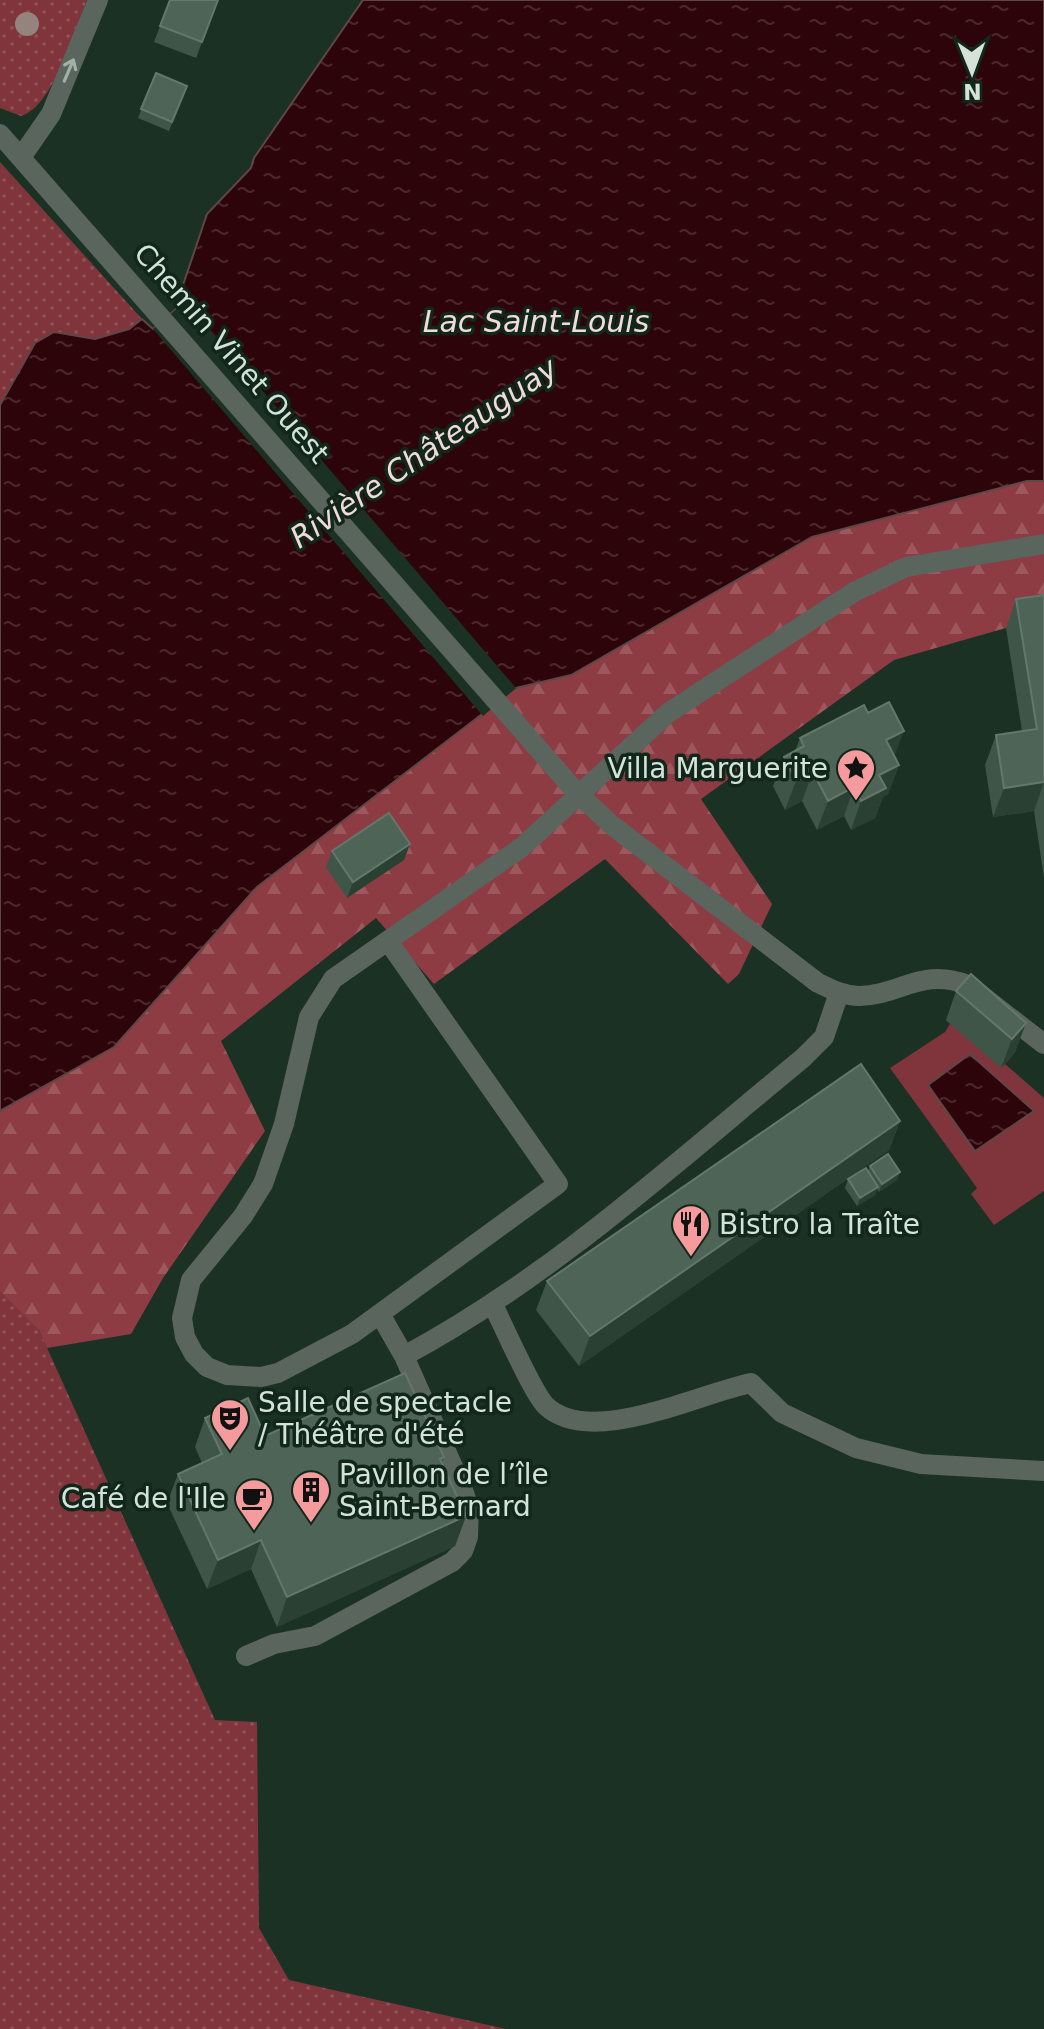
<svg xmlns="http://www.w3.org/2000/svg" width="1044" height="2029" font-family="'DejaVu Sans',sans-serif">
  <defs>
    <pattern id="forest-firs" width="22" height="20" patternUnits="userSpaceOnUse" patternTransform="scale(2)"><rect width="22" height="20" fill="#8e3c43"/><path d="M5 1l3.5 6h-7zM16 11l3.5 6h-7z" fill="#9d585e"/></pattern>
    <pattern id="park-dots" width="8" height="8" patternUnits="userSpaceOnUse" patternTransform="scale(2)"><rect width="8" height="8" fill="#7f353b"/><path d="M2 2h.1M6 6h.1" fill="none" stroke="#905257" stroke-width="1.8" stroke-linecap="round"/></pattern>
    <pattern id="water-ripples" width="26" height="14" patternUnits="userSpaceOnUse" patternTransform="scale(2)"><rect width="26" height="14" fill="#2d0409"/><path d="M2 4q2-2 4 0t4 0M15 11q2-2 4 0t4 0" fill="none" stroke="#4b282c"/></pattern>
  </defs>
  <rect width="100%" height="100%" fill="#1b3124"/>
  <!-- forest -->
  <path fill="url(#forest-firs)" d="M1027,481h17v136l-150,43 -193,139 71,105 -33,70 -11,10 -123,-125 -171,125 -58,-66 -155,123 44,90 -102,147 -32,56 -84,14 -8,-18 -39,-2v-217l114,-64 143,-160 259,-199 55,-13 240,-138z"/>
  <!-- park -->
  <path fill="url(#park-dots)" d="M0,0h87c-13,31 -33,106 -66,116l-21,-8z
    M0,162l142,157 -13,10 -34,10 -41,-7 -19,11 -35,62z
    M0,1291l39,39 176,390 42,2 2,206 30,52 217,49h-506z"/>
  <!-- garden -->
  <path fill="#7f353b" d="M960,1004l55,48 -10,12 39,34v93l-50,34 -23,-31 6,-6 -87,-120 55,-36 5,-8 -4,-4z"/>
  <!-- water -->
  <path fill="url(#water-ripples)" stroke="#5f4747" stroke-width="2" d="M363,0h681v481h-17l-215,56 -241,138 -55,13 -259,199 -143,160 -114,64v-706l35,-62 19,-11 41,7 34,-10 13,-10 11,10 32,-28 -4,-10 26,-77 44,-46 3,-10z
    M970,1054l64,57 -59,40 -47,-66z"/>
  <!-- pier -->
  <path fill="#1b3124" d="M186,301l330,387 -33,28 -330,-387z"/>
  <g fill="none" stroke-linecap="round" stroke-linejoin="round">
    <!-- lane -->
    <path stroke="#5a655e" stroke-width="20" d="M577,793l36,33 205,157c13,6 26,13 41,13 42,-1 63,-29 109,-11l76,59
      M388,941l170,243 -206,150 -74,39 -17,4 -34,-2 -20,-8 -13,-13 -9,-17 -3,-19 9,-38 52,-64 20,-32 21,-60 25,-107 24,-38 189,-132 146,-134 186,-121 52,-25 138,-23
      M492,1303c11,21 40,89 54,103 45,42 151,-12 205,-23l31,30 74,35 65,16 123,7
      M404,1356c146,-78 271,-193 399,-298l21,-21 15,-44
      M246,1656l28,-12 41,-8 137,-74 11,-11 5,-14 1,-29 -7,-21 -58,-131 -24,-42"/>
    <!-- street -->
    <path stroke="#5a655e" stroke-width="20" d="M0,134l577,659
      M22,156l29,-42 47,-114"/>
  </g>
  <!-- trees -->
  <circle fill="#95837e" cx="27" cy="24" r="12"/>
  <!-- wall -->
  <path fill="#3e5547" d="M170,0h48l-22,58 -42,-16z
    M156,73l31,13 -18,45 -31,-13z
    M1044,595v283l-10,-67 -41,6 -8,-52 11,-30 26,-4 -16,-103 10,-29z
    M800,738l95,18 4,9 -11,29 -5,3 -8,21 -24,12 -7,-14 -27,14 -15,-29 -17,9 -12,-24 11,-29 11,-6z
    M332,851l72,9 -57,38 -21,-31z
    M956,991l70,32 -11,29 -14,16 -55,-48z
    M900,1121l-11,29 -310,216 -43,-56 11,-29z
    M870,1166l27,14 -18,12 -2,-3 -2,6 -18,11 -12,-18 3,-9 20,-8z
    M205,1418l60,18 179,21 -2,6 24,53 -11,30 -178,81 -26,-58 -44,20 -40,-86 11,-29 24,-11 -7,-16z"/>
  <!-- shaded-wall -->
  <path fill="#294032" d="M904,731l-11,29 -7,-20z
    M899,765l-11,29 -5,3 -8,21 -24,12 10,-29 18,-26z
    M813,772l-11,29 -17,9 11,-29z
    M1044,782l-10,29 -41,6 11,-29z
    M854,787l-10,29 -27,14 11,-29z
    M410,844l-6,16 -57,38 6,-16z
    M1026,1023l-11,29 -14,16 11,-29z
    M900,1121l-11,29 -310,216 11,-30z
    M900,1172l-3,8 -18,12 3,-8z
    M878,1187l-3,8 -18,11 3,-8z
    M466,1516l-11,30 -178,81 10,-30z
    M261,1540l-10,29 -44,20 11,-29z"/>
  <!-- building -->
  <path fill="#4e6457" stroke="#63786b" stroke-width="2" d="M170,0h48l-16,42 -42,-16z
    M156,73l31,13 -15,36 -31,-13z
    M1044,595v187l-40,6 -8,-53 41,-6 -21,-130z
    M889,702l15,29 -18,9 13,25 -20,10 7,13 -25,13 -7,-14 -26,14 -15,-29 -17,9 -12,-24 20,-11 -4,-8 64,-33 4,8z
    M389,813l21,31 -57,38 -21,-31z
    M971,974l55,49 -14,16 -56,-48z
    M861,1064l39,57 -310,215 -43,-55z
    M888,1154l12,18 -18,12 -12,-18z
    M866,1168l12,19 -18,11 -12,-19z
    M405,1373l39,84 -4,2 26,57 -179,81 -26,-57 -43,20 -40,-86 44,-20 -17,-36 43,-20 17,38z"/>
  <!-- one-way arrows -->
  <defs><path id="oneway-shaft" d="M-6 0H5M1.5-3L5.5 0L1.5 3" fill="none" stroke-width="1.6" stroke-linecap="round" stroke-linejoin="round" transform="scale(2)"/></defs>
  <use stroke="#a3b0a8" href="#oneway-shaft" transform="translate(69 70) rotate(-67)"/>
  <!-- icons -->
  <defs>
    <symbol id="sight-pin" viewBox="-11 -11 22 30"><path d="M0 17L-7.5 6A9.5 9.5 0 1 1 7.5 6Z" fill="#f59b9e" stroke="#11271a"/><path d="M0-6L1.8-2.2L6-1.7L2.9 1.2L3.7 5.4L0 3.3L-3.7 5.4L-2.9 1.2L-6-1.7L-1.8-2.2Z" fill="#111"/></symbol>
    <symbol id="restaurant-pin" viewBox="-11 -11 22 30"><path d="M0 17L-7.5 6A9.5 9.5 0 1 1 7.5 6Z" fill="#f59b9e" stroke="#11271a"/><path d="M-5-6h1v4h1v-4h1v4h1v-4h1v5L-1.5 .5V6h-2V.5L-5-1ZM5-6V6H3V1.5H1.5Q1.5-4 5-6Z" fill="#111"/></symbol>
    <symbol id="theatre-pin" viewBox="-11 -11 22 30"><path d="M0 17L-7.5 6A9.5 9.5 0 1 1 7.5 6Z" fill="#f59b9e" stroke="#11271a"/><path d="M-5-5.5Q0-4 5-5.5V0Q5 5 0 6Q-5 5-5 0ZM-3.3-2.5H-1v1.5H-3.3ZM1-2.5H3.3v1.5H1ZM-2.8 1Q0 5.5 2.8 1Z" fill="#111"/></symbol>
    <symbol id="building-pin" viewBox="-11 -11 22 30"><path d="M0 17L-7.5 6A9.5 9.5 0 1 1 7.5 6Z" fill="#f59b9e" stroke="#11271a"/><path d="M-4-6H4V6H1V3H-1V6H-4ZM-2.5-4.3h1.7v1.8h-1.7ZM.8-4.3h1.7v1.8H.8ZM-2.5-1h1.7V.8h-1.7ZM.8-1h1.7V.8H.8Z" fill="#111"/></symbol>
    <symbol id="cafe-pin" viewBox="-11 -11 22 30"><path d="M0 17L-7.5 6A9.5 9.5 0 1 1 7.5 6Z" fill="#f59b9e" stroke="#11271a"/><path d="M-5.5-4.5H6V0H3Q3 3.5 0 3.5H-2.5Q-5.5 3.5-5.5 0ZM3-3.2v2h1.7v-2ZM-6 4.5H4V6H-6Z" fill="#111"/></symbol>
  </defs>
  <g fill-rule="evenodd">
    <use href="#sight-pin" x="834" y="746" width="44" height="60"/>
    <use href="#restaurant-pin" x="669" y="1202" width="44" height="60"/>
    <use href="#theatre-pin" x="208" y="1396" width="44" height="60"/>
    <use href="#building-pin" x="289" y="1468" width="44" height="60"/>
    <use href="#cafe-pin" x="232" y="1476" width="44" height="60"/>
  </g>
  <g text-anchor="middle" stroke-width="7" stroke-linejoin="round" paint-order="stroke">
    <!-- street labels -->
    <g font-size="28" fill="#d4e2d9" stroke="#11271a">
      <text transform="translate(232 353) rotate(49)" y="10">Chemin Vinet Ouest</text>
    </g>
    <!-- poi labels -->
    <g font-size="28" fill="#d4e2d9" stroke="#11271a" text-anchor="start">
      <text x="828" y="778" text-anchor="end">Villa Marguerite</text>
      <text x="719" y="1234">Bistro la Traîte</text>
      <text x="258" y="1412">Salle de spectacle<tspan x="258" dy="32">/ Théâtre d'été</tspan></text>
      <text x="339" y="1484">Pavillon de l’île<tspan x="339" dy="32">Saint-Bernard</tspan></text>
      <text x="226" y="1508" text-anchor="end">Café de l'Ile</text>
    </g>
    <!-- water labels -->
    <g font-size="30" font-style="italic" fill="#f3dada" stroke="#11271a">
      <text x="536" y="332">Lac Saint-Louis</text>
      <text transform="translate(424 453) rotate(-34)" y="10">Rivière Châteauguay</text>
    </g>
  </g>
  <!-- north arrow -->
  <g transform="translate(972 72) rotate(179)" stroke="#11271a" stroke-width="6" paint-order="stroke">
  <path d="M0-6L14 30L0 20L-14 30Z" fill="#d4e2d9"/>
  <text y="-12" font-size="22" font-weight="bold" text-anchor="middle" fill="#d4e2d9">N</text>
  </g>
</svg>
